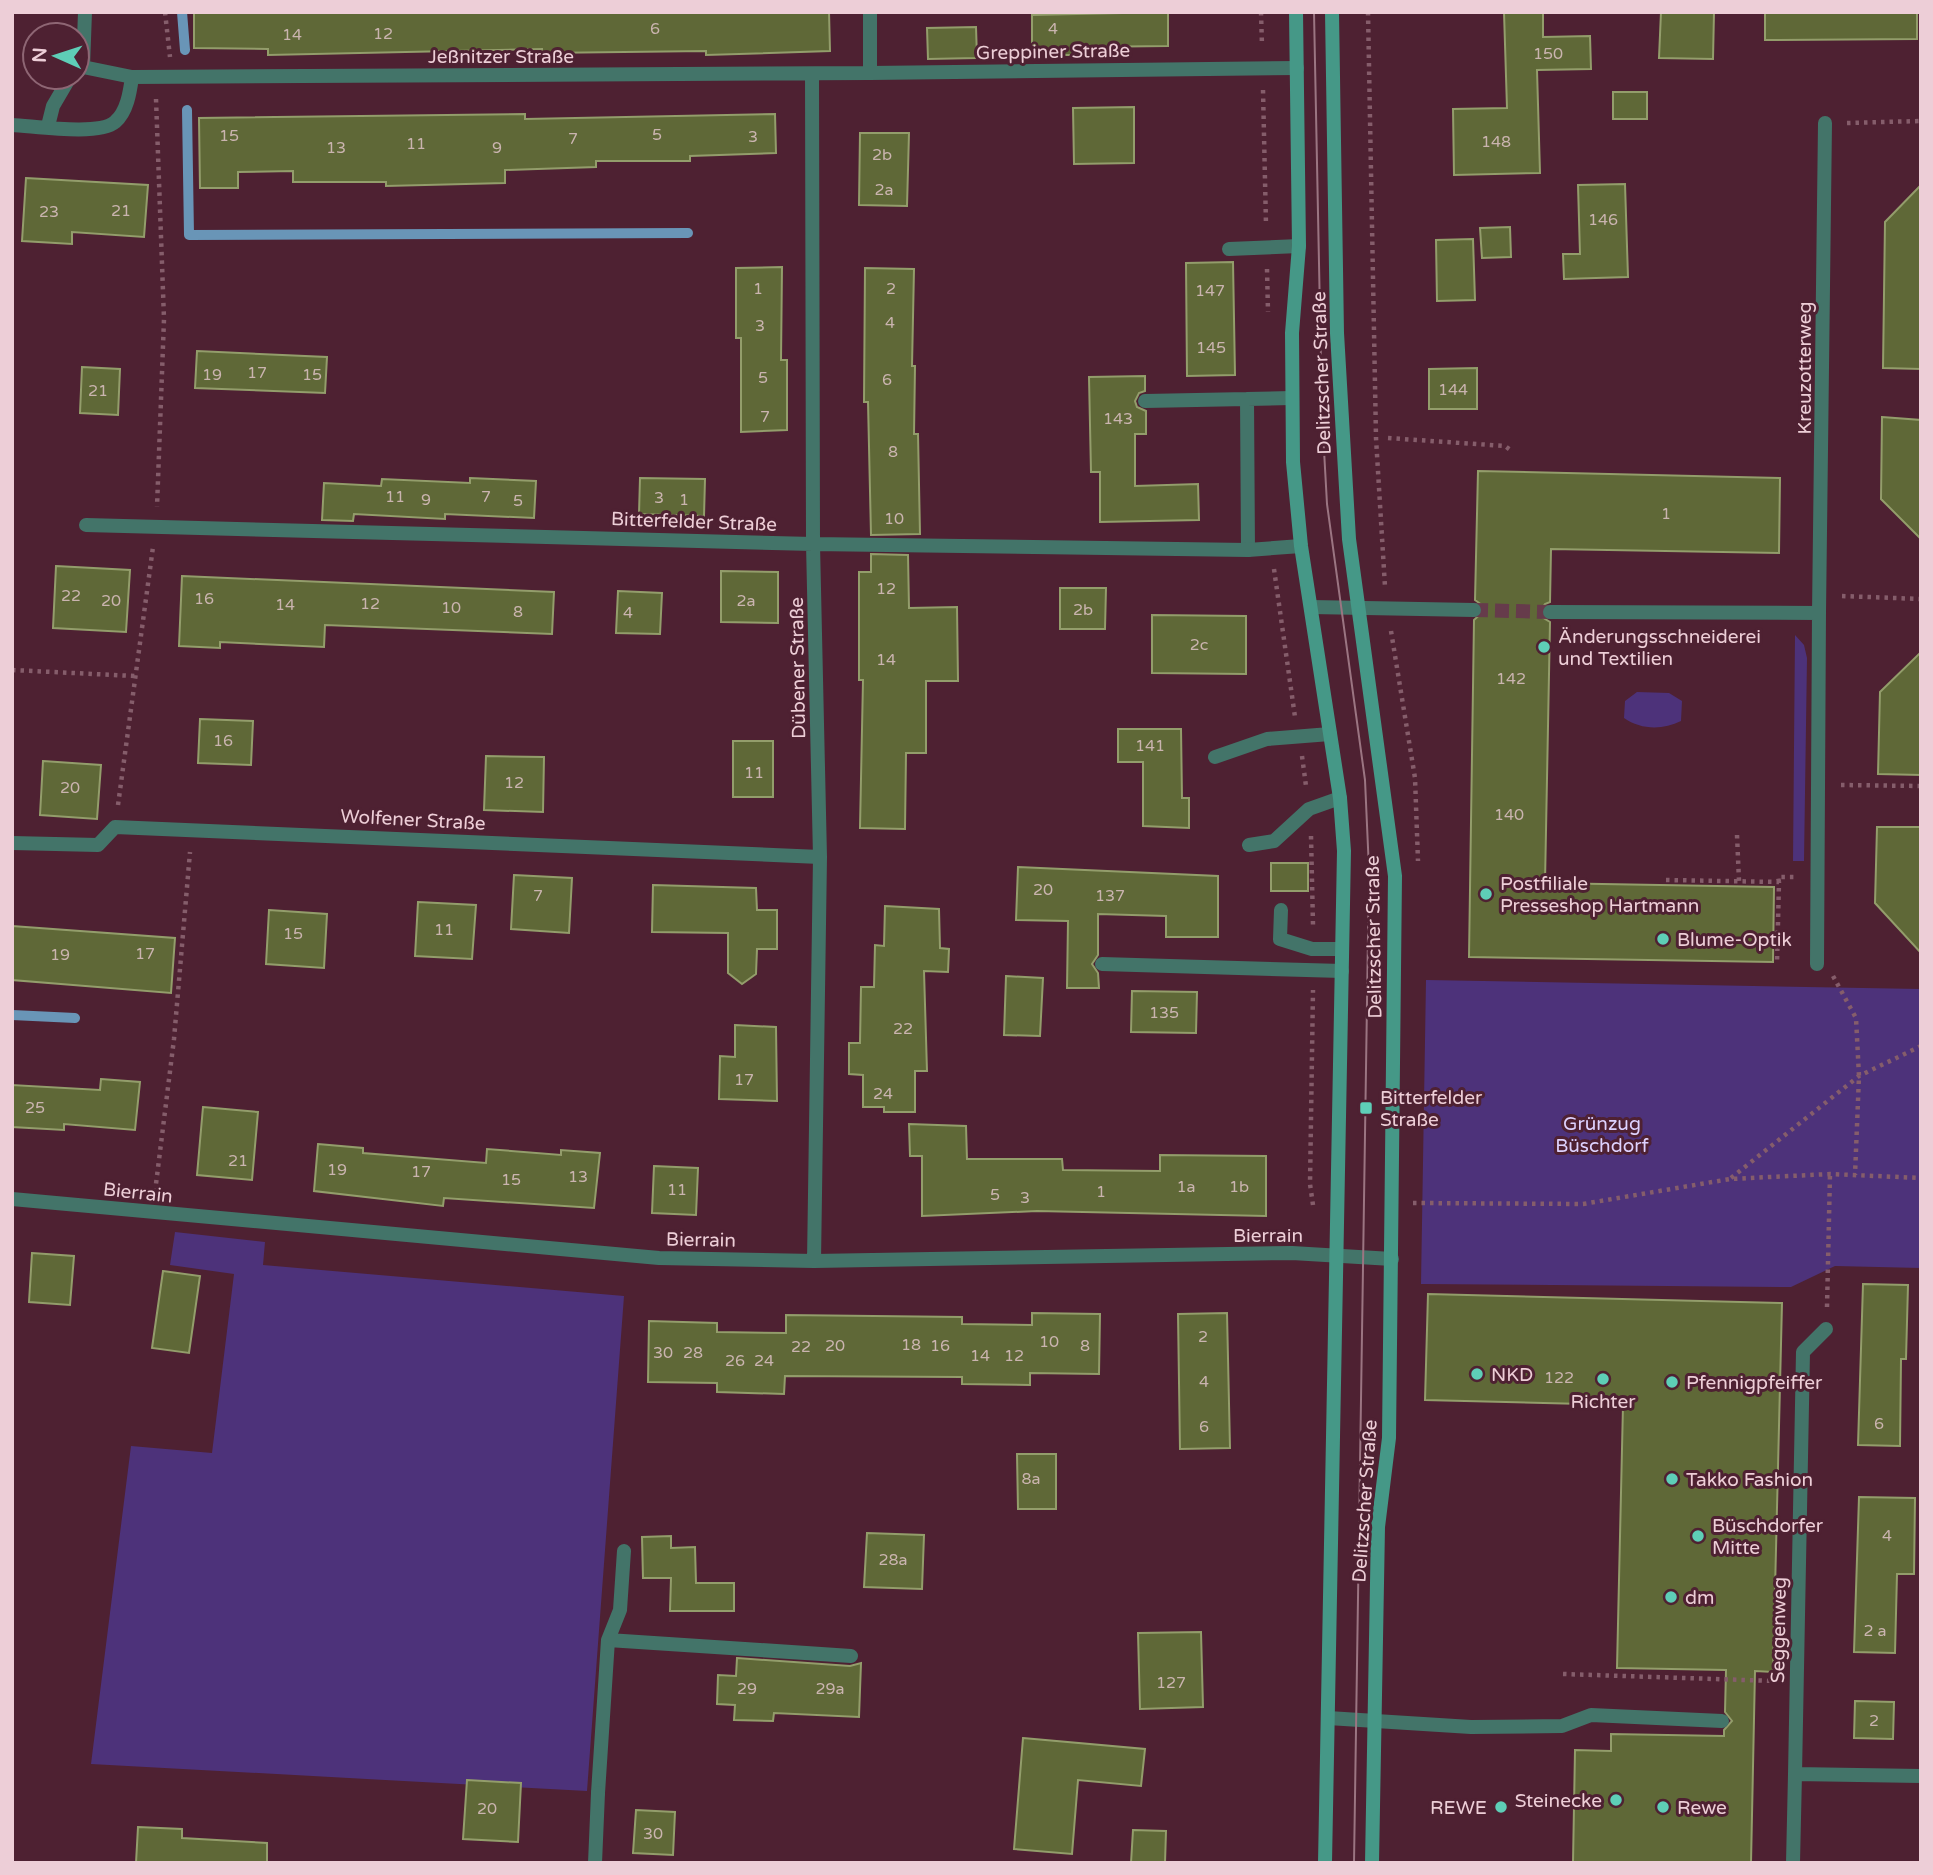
<svg xmlns="http://www.w3.org/2000/svg" width="1933" height="1875" font-family="'Varela Round',sans-serif">
  <rect width="100%" height="100%" fill="#4e2132"/>
  <!-- green -->
  <path fill="#4d327a" d="M1795,635l9,10 3,13 -3,203h-11z
    M1637,692l32,1 13,8 -1,20c-18,9 -40,9 -57,-3l1,-17z
    M1426,980l495,9v279l-86,-2 -44,21 -370,-3z
    M175,1232l90,10 -2,23 361,31 -37,495 -496,-27 40,-318 81,7 22,-179 -64,-9z"/>
  <g fill="none" stroke-linecap="round" stroke-linejoin="round">
    <!-- stream -->
    <path stroke="#6995b7" stroke-width="10" d="M182,12l3,38
      M187,110l2,125 499,-2
      M12,1015l63,3"/>
  </g>
  <!-- building -->
  <path fill="#5f6837" stroke="#939d6b" stroke-width="2" d="M194,12h635l1,39 -124,4v-4l-164,2v-4l-274,6v-6l-74,-1z
    M1168,12v34l-88,1v8h-48v-40z
    M1504,12h39v25l47,-1 1,33 -54,1 3,103 -86,2 -1,-66 54,-1z
    M1661,12h53l-1,47 -54,-1z
    M1765,12h152v27l-152,1z
    M976,27l1,31 -49,1 -1,-31z
    M1613,92h34v27h-34z
    M1134,107v56l-60,1 -1,-56z
    M525,114v5l250,-5 1,39 -86,3v5h-94v6l-91,3v13l-119,3v-4h-93v-11l-55,1v16h-38l-1,-70z
    M860,133h49l-2,73 -48,-1z
    M26,178l122,7 -4,52 -72,-5v12l-50,-3z
    M1625,184l3,93 -64,2 -1,-25h17l-2,-69z
    M1921,185v184l-38,-1 2,-146z
    M1510,227l1,30 -29,1 -2,-30z
    M1473,239l2,61 -38,1 -1,-61z
    M1233,262l2,113 -48,1 -1,-113z
    M782,267l-1,93h6v70l-46,2v-94h-5v-70z
    M865,268l49,1 -2,97h3l-1,68h4l2,100 -49,1 -3,-133h-4z
    M197,351l130,6 -2,36 -130,-5z
    M82,367l38,2 -2,46 -38,-2z
    M1477,368v41h-48v-40z
    M1145,376v15l-6,2 -4,8 2,6 9,4v23h-11v52l63,-2 1,36 -99,2v-50h-9l-2,-95z
    M1882,417l39,3v119l-40,-40z
    M1478,471l302,7 -1,75 -228,-4 -1,53 -5,2 -5,7 2,6 8,5 -5,261 229,4 -1,75 -304,-5 5,-337 10,-9 -2,-6 -7,-5z
    M470,478l66,3 -2,37 -89,-4v5l-91,-5 -1,7 -31,-1 2,-37 57,3 1,-7 88,4z
    M640,478l65,1 -1,37 -65,-2z
    M871,554l37,1 1,53 48,-1 1,74h-32v72h-20l-1,76 -45,-1 3,-148h-4v-108h12z
    M56,566l74,4 -4,62 -73,-4z
    M721,571l57,1v51l-57,-1z
    M182,576l372,16 -2,42 -227,-9 -1,22 -104,-5v6l-41,-2z
    M1060,588h46l-1,41h-45z
    M618,591l44,2 -2,41 -44,-1z
    M1152,615l94,1v58l-94,-1z
    M1921,652v123l-43,-1 2,-82z
    M200,719l53,2 -2,44 -53,-2z
    M1118,729h63l1,69h7v30l-46,-2v-64h-25z
    M733,741h40v56h-40z
    M486,756l58,1 -1,55 -59,-2z
    M43,761l58,4 -4,54 -57,-4z
    M1877,827h44v126l-46,-50z
    M1271,863h37v28h-37z
    M1018,867l200,9v61h-52v-21l-68,-2v41l-6,9 6,9 1,15h-32l1,-67 -52,-1z
    M514,875l58,3 -3,55 -58,-4z
    M653,885l103,3 1,22h20v39h-20l-1,25 -14,10 -14,-11v-40l-76,-1z
    M418,902l58,3 -4,54 -57,-3z
    M885,906l54,3 1,39 9,1 -1,23 -24,-1 3,100h-12v41h-31v-5h-21v-32l-14,-1v-31h11l1,-56h13l1,-42 9,1z
    M269,910l58,4 -3,54 -58,-4z
    M12,926l163,12 -4,55 -159,-13z
    M1006,976l37,2 -3,58 -36,-1z
    M1132,991l65,1 -1,41 -65,-1z
    M735,1025l41,2 1,74 -58,-2 1,-43 15,1z
    M101,1079l39,3 -5,48 -71,-6v6l-52,-3v-42l88,5z
    M203,1107l55,5 -6,68 -55,-5z
    M909,1124l57,2 1,33h95l1,11 97,1v-16l106,1v60l-229,-5 -115,5v-60h-12z
    M318,1144l45,4v5l123,10 1,-14 74,6v-5l39,3 -6,55 -150,-10 -1,8 -129,-15z
    M654,1166l44,2 -2,47 -44,-2z
    M32,1253l42,3 -4,49 -41,-3z
    M163,1271l37,5 -11,77 -37,-5z
    M1863,1284l45,1 -2,74h-5l-1,87 -42,-1z
    M1428,1294l354,9 -9,369 -18,-1 -4,192h-178l2,-113 36,1v-17l113,2v-6l8,-9 -7,-9 1,-42 -109,-2 6,-263 -198,-5z
    M1032,1313l68,1 -1,60 -69,-1v12l-68,-1v-7l-177,-1 -1,18 -67,-2v-9l-69,-1 1,-61 68,2v9l69,1v-18l176,2v7l70,1z
    M1227,1313l3,135 -50,1 -2,-135z
    M1017,1454h39v55h-38z
    M1859,1497l56,1 -1,76h-17l-2,79 -41,-1z
    M867,1533l57,2 -2,54 -58,-2z
    M671,1536v12l24,-1 1,36h38v28h-64l1,-33h-28l-1,-41z
    M1201,1632l2,75 -63,2 -2,-76z
    M737,1658l113,8 11,-3 -2,54 -85,-4 -1,8 -39,-1 1,-15 -18,-1 1,-29 18,1z
    M1855,1701l39,1 -1,37 -39,-1z
    M1023,1738l122,11 -4,37 -63,-6 -6,74 -58,-5z
    M467,1780l54,3 -3,59 -55,-3z
    M636,1810l39,2 -2,43 -40,-2z
    M138,1827l44,2v9l85,5v20h-131z
    M1133,1830l33,1 -1,32h-34z"/>
  <g fill="none" stroke-linecap="round" stroke-linejoin="round">
    <!-- street-tunnel -->
    <path stroke="#663b4b" stroke-width="14" stroke-dasharray="14 7" stroke-linecap="butt" d="M1474,610l76,2"/>
    <!-- path -->
    <path stroke="#855d6b" stroke-width="4.5" stroke-dasharray="3.5 5" stroke-linecap="butt" d="M165,12l5,45
      M1261,12l1,34
      M1368,12l8,426 9,149
      M1263,90l3,135
      M156,99l8,220 -7,188
      M1847,123l74,-2
      M1267,269l1,43
      M1388,438l117,8 8,6
      M1274,569l21,148
      M1842,596l79,3
      M1391,631l24,147 3,83
      M12,670l123,6
      M1302,756l4,30
      M1841,785l80,1
      M118,805l35,-258
      M1737,835l2,46
      M1311,836l2,89
      M1666,880l113,2 -2,81
      M1779,882l-1,-5h19
      M1833,976l23,42 3,58 -4,99
      M1731,1178l128,-102 62,-30
      M155,1192l19,-153 16,-187
      M1413,1203l170,1 147,-25 100,-5 91,4
      M1313,1205l-3,-21 3,-194
      M1827,1307l3,-133
      M1563,1674l212,7"/>
    <!-- lane -->
    <path stroke="#437469" stroke-width="14" d="M1229,249l70,-3
      M1145,401l102,-2
      M1248,550l-1,-151 44,-1
      M1215,757l52,-18 63,-5
      M1249,845l25,-4 35,-32 31,-11
      M1281,910l-1,29 32,10h30
      M1102,964l240,7
      M608,1640l12,-30 4,-59
      M1328,1718l143,9 91,-1 29,-11 131,6
      M598,1793l10,-153 243,16"/>
    <!-- street -->
    <path stroke="#437469" stroke-width="14" d="M870,12v61l427,-5
      M83,67l2,-55
      M812,74l1,470 7,313 -6,404
      M132,77l738,-4
      M12,125c23,1 87,11 103,-3 12,-10 15,-30 17,-45l-49,-10 -6,5
      M48,126l5,-20 17,-29
      M86,525l727,19 435,6 53,-4
      M1311,607l163,3
      M1550,612l269,1 -2,351
      M1819,613l6,-490
      M12,843l86,2 17,-18 705,30
      M12,1199l647,59 155,3 478,-8 100,6
      M1795,1774l8,-422 23,-23
      M595,1863l3,-70
      M1793,1863l2,-89 126,2"/>
    <!-- secondary -->
    <path stroke="#459887" stroke-width="14" d="M1296,12l3,234 -7,87 1,129 8,84 39,252 4,53 -19,1012
      M1332,12l5,321 12,206 46,337 -6,562 -11,89 -6,336"/>
    <!-- tram -->
    <path stroke="#9b7582" stroke-width="2" d="M1314,12l8,402 5,90 38,276 4,90 -15,993"/>
  </g>
  <!-- markers -->
  <g fill="#5eceb7" stroke="#4e2132" stroke-width="2.5">
    <circle cx="1544" cy="647" r="7"/>
    <circle cx="1486" cy="894" r="7"/>
    <circle cx="1663" cy="939" r="7"/>
    <rect x="1359" y="1101" width="14" height="14" rx="3.5"/>
    <circle cx="1477" cy="1374" r="7"/>
    <circle cx="1603" cy="1379" r="7"/>
    <circle cx="1672" cy="1382" r="7"/>
    <circle cx="1672" cy="1479" r="7"/>
    <circle cx="1698" cy="1536" r="7"/>
    <circle cx="1671" cy="1597" r="7"/>
    <circle cx="1616" cy="1800" r="7"/>
    <circle cx="1501" cy="1807" r="7"/>
    <circle cx="1663" cy="1807" r="7"/>
  </g>
  <g text-anchor="middle" stroke-width="6" stroke-linejoin="round" paint-order="stroke">
    <!-- number labels -->
    <g font-size="16" fill="#cab4af">
      <text x="655" y="34">6</text>
      <text x="1053" y="34">4</text>
      <text x="383" y="39">12</text>
      <text x="292" y="40">14</text>
      <text x="1548" y="59">150</text>
      <text x="657" y="140">5</text>
      <text x="229" y="141">15</text>
      <text x="753" y="142">3</text>
      <text x="573" y="144">7</text>
      <text x="1496" y="147">148</text>
      <text x="416" y="149">11</text>
      <text x="336" y="153">13</text>
      <text x="497" y="153">9</text>
      <text x="882" y="160">2b</text>
      <text x="884" y="195">2a</text>
      <text x="121" y="216">21</text>
      <text x="49" y="217">23</text>
      <text x="1603" y="225">146</text>
      <text x="758" y="294">1</text>
      <text x="891" y="294">2</text>
      <text x="1210" y="296">147</text>
      <text x="890" y="328">4</text>
      <text x="760" y="331">3</text>
      <text x="1211" y="353">145</text>
      <text x="257" y="378">17</text>
      <text x="212" y="380">19</text>
      <text x="312" y="380">15</text>
      <text x="763" y="383">5</text>
      <text x="887" y="385">6</text>
      <text x="1453" y="395">144</text>
      <text x="98" y="396">21</text>
      <text x="765" y="422">7</text>
      <text x="1118" y="424">143</text>
      <text x="893" y="457">8</text>
      <text x="395" y="502">11</text>
      <text x="486" y="502">7</text>
      <text x="659" y="503">3</text>
      <text x="426" y="505">9</text>
      <text x="684" y="505">1</text>
      <text x="518" y="506">5</text>
      <text x="1666" y="519">1</text>
      <text x="894" y="524">10</text>
      <text x="886" y="594">12</text>
      <text x="71" y="601">22</text>
      <text x="204" y="604">16</text>
      <text x="111" y="606">20</text>
      <text x="746" y="606">2a</text>
      <text x="370" y="609">12</text>
      <text x="285" y="610">14</text>
      <text x="451" y="613">10</text>
      <text x="1083" y="615">2b</text>
      <text x="518" y="617">8</text>
      <text x="628" y="618">4</text>
      <text x="1199" y="650">2c</text>
      <text x="886" y="665">14</text>
      <text x="1511" y="684">142</text>
      <text x="223" y="746">16</text>
      <text x="1150" y="751">141</text>
      <text x="754" y="778">11</text>
      <text x="514" y="788">12</text>
      <text x="70" y="793">20</text>
      <text x="1509" y="820">140</text>
      <text x="1043" y="895">20</text>
      <text x="538" y="901">7</text>
      <text x="1110" y="901">137</text>
      <text x="444" y="935">11</text>
      <text x="293" y="939">15</text>
      <text x="145" y="959">17</text>
      <text x="60" y="960">19</text>
      <text x="1164" y="1018">135</text>
      <text x="903" y="1034">22</text>
      <text x="744" y="1085">17</text>
      <text x="883" y="1099">24</text>
      <text x="35" y="1113">25</text>
      <text x="238" y="1166">21</text>
      <text x="337" y="1175">19</text>
      <text x="421" y="1177">17</text>
      <text x="578" y="1182">13</text>
      <text x="511" y="1185">15</text>
      <text x="1186" y="1192">1a</text>
      <text x="1239" y="1192">1b</text>
      <text x="677" y="1195">11</text>
      <text x="1101" y="1197">1</text>
      <text x="995" y="1200">5</text>
      <text x="1025" y="1203">3</text>
      <text x="1203" y="1342">2</text>
      <text x="1049" y="1347">10</text>
      <text x="911" y="1350">18</text>
      <text x="835" y="1351">20</text>
      <text x="940" y="1351">16</text>
      <text x="1085" y="1351">8</text>
      <text x="801" y="1352">22</text>
      <text x="663" y="1358">30</text>
      <text x="693" y="1358">28</text>
      <text x="980" y="1361">14</text>
      <text x="1014" y="1361">12</text>
      <text x="735" y="1366">26</text>
      <text x="764" y="1366">24</text>
      <text x="1559" y="1383">122</text>
      <text x="1204" y="1387">4</text>
      <text x="1879" y="1429">6</text>
      <text x="1204" y="1432">6</text>
      <text x="1031" y="1484">8a</text>
      <text x="1887" y="1541">4</text>
      <text x="893" y="1565">28a</text>
      <text x="1875" y="1636">2 a</text>
      <text x="1171" y="1688">127</text>
      <text x="747" y="1694">29</text>
      <text x="830" y="1694">29a</text>
      <text x="1874" y="1726">2</text>
      <text x="487" y="1814">20</text>
      <text x="653" y="1839">30</text>
    </g>
    <!-- street labels -->
    <g font-size="19" fill="#edced7" stroke="#4e2132">
      <text transform="translate(1053 51) rotate(-1)" y="7">Greppiner Straße</text>
      <text x="501" y="63">Jeßnitzer Straße</text>
      <text transform="translate(1804 368) rotate(-90)" y="7">Kreuzotterweg</text>
      <text transform="translate(1321 373) rotate(-92)" y="7">Delitzscher Straße</text>
      <text transform="translate(694 521) rotate(2)" y="7">Bitterfelder Straße</text>
      <text transform="translate(797 668) rotate(-91)" y="7">Dübener Straße</text>
      <text transform="translate(413 819) rotate(3)" y="7">Wolfener Straße</text>
      <text transform="translate(1373 937) rotate(-91)" y="7">Delitzscher Straße</text>
      <text transform="translate(138 1192) rotate(6)" y="7">Bierrain</text>
      <text x="1268" y="1242">Bierrain</text>
      <text transform="translate(701 1239) rotate(1)" y="7">Bierrain</text>
      <text transform="translate(1364 1501) rotate(-86)" y="7">Delitzscher Straße</text>
      <text transform="translate(1778 1630) rotate(-89)" y="7">Seggenweg</text>
    </g>
    <!-- poi labels -->
    <g font-size="19" fill="#edced7" stroke="#4e2132" text-anchor="start">
      <text x="1558" y="643">Änderungsschneiderei<tspan x="1558" dy="22">und Textilien</tspan></text>
      <text x="1500" y="890">Postfiliale<tspan x="1500" dy="22">Presseshop Hartmann</tspan></text>
      <text x="1677" y="946">Blume-Optik</text>
      <text x="1380" y="1104">Bitterfelder<tspan x="1380" dy="22">Straße</tspan></text>
      <text x="1491" y="1381">NKD</text>
      <text x="1686" y="1389">Pfennigpfeiffer</text>
      <text x="1603" y="1408" text-anchor="middle">Richter</text>
      <text x="1686" y="1486">Takko Fashion</text>
      <text x="1712" y="1532">Büschdorfer<tspan x="1712" dy="22">Mitte</tspan></text>
      <text x="1685" y="1604">dm</text>
      <text x="1602" y="1807" text-anchor="end">Steinecke</text>
      <text x="1487" y="1814" text-anchor="end">REWE</text>
      <text x="1677" y="1814">Rewe</text>
    </g>
    <!-- park labels -->
    <g font-size="19" fill="#ded2ff" stroke="#4e2132">
      <text x="1602" y="1130">Grünzug<tspan x="1602" dy="22">Büschdorf</tspan></text>
    </g>
  </g>
  <!-- border -->
  <rect width="1933" height="1875" fill="none" stroke="#edced7" stroke-width="28"/>
  <!-- north arrow -->
  <g transform="translate(56 56) rotate(273)"><circle r="33" fill="#4e2132" stroke="#8e6674" stroke-width="2"/>
  <path d="M0-5L12 26L0 18L-12 26Z" fill="#5eceb7"/>
  <text y="-10" font-size="19" font-weight="bold" text-anchor="middle" fill="#edced7">N</text>
  </g>
</svg>
